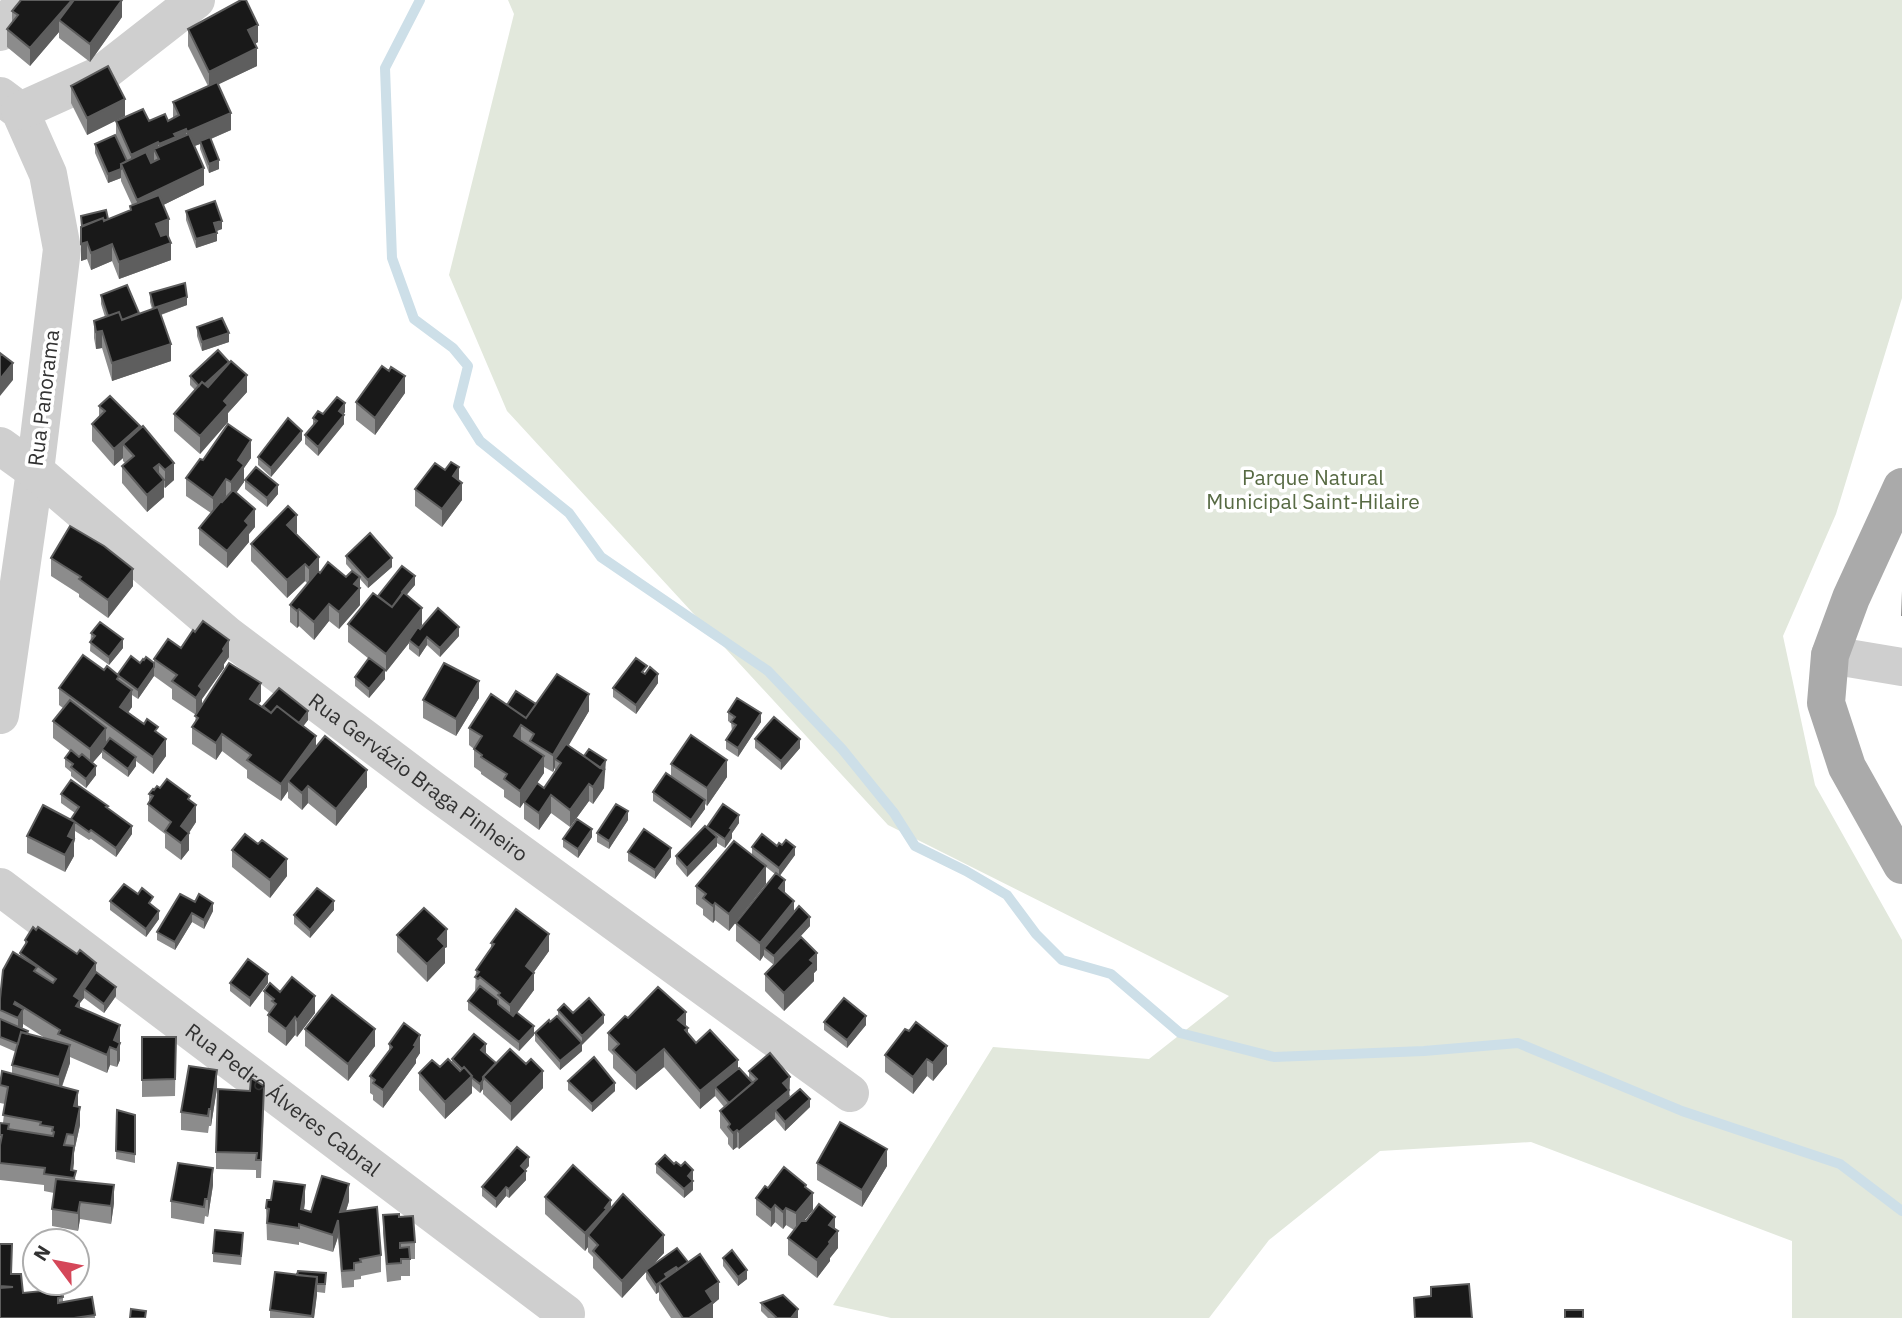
<svg xmlns="http://www.w3.org/2000/svg" width="1902" height="1318" font-family="'IBM Plex Sans',sans-serif">
  <rect width="100%" height="100%" fill="#fff"/>
  <!-- green -->
  <path fill="#e2e8dc" d="M508,0h1394v298l-66,216 -53,122 32,149 87,155v378h-110v-77l-261,-99 -151,9 -111,89 -60,78h-318l-58,-13 160,-258 156,12 80,-63 -341,-171 -381,-414 -58,-136 65,-261z"/>
  <g fill="none" stroke-linecap="round" stroke-linejoin="round">
    <!-- stream -->
    <path stroke="#cddfe8" stroke-width="10" d="M420,0l-35,68 7,190 22,61 39,29 15,18 -10,40 22,35 89,72 32,44 167,114 74,78 52,64 21,33 51,25 41,24 29,39 26,26 49,14 69,59 94,24 150,-6 94,-8 164,68 158,53 62,47"/>
    <!-- minor -->
    <g stroke="#cfcfcf" stroke-width="38">
      <path d="M0,32l25,-32"/>
      <path d="M0,96l20,15 28,63 14,75 -27,222 -35,244"/>
      <path d="M20,111l80,-36 96,-75"/>
      <path id="s1" d="M0,446l35,25 192,164 206,155 417,303"/>
      <path d="M1830,655l72,12"/>
      <path id="s2" d="M0,887l566,427"/>
    </g>
    <!-- major -->
    <path stroke="#aaa" stroke-width="38" d="M1902,487l-51,111 -21,57 -4,48 21,64 55,98"/>
  </g>
  <!-- wall -->
  <path fill="#8c8c8c" fill-rule="evenodd" d="M12,11l110,6 -32,45 -31,-24v-6l-29,34 -23,-19v-18l5,-7z
    M188,29l70,13 -3,2 2,22 -39,18 13,46 -20,9 8,30 -10,4 -9,-24v-5l-6,2 10,39 -41,20 6,31 2,24 -52,19 -7,-18 -21,9 -4,-11 -6,2v-45l27,3 22,-9v-4l2,-1 -11,-24v-3l-13,5 -13,-30v-9l21,-8v-15h52l5,-3v-16l35,-16 -20,-40z
    M71,86l54,30 -38,19 -16,-32z
    M186,211l36,18 -6,2 1,10 -21,7 -10,-28z
    M150,293l37,12 -26,10 10,46 -59,20 -10,-33 -6,1 -2,-11v-17l11,-4 -4,-13v-9l38,19 13,-5 -2,-7z
    M197,327l32,15 -27,9 -5,-15z
    M229,362l18,30 -19,21v9l-28,32 -26,-23v-17l21,-24 -5,-5v-9z
    M405,393l-30,42 -19,-15v-18z
    M99,406l41,23 34,51 -9,8 -1,-1v10l-17,15 -25,-29v-17l3,-3 -2,-2v-3l-9,8 -22,-25v-17l7,-7z
    M345,412l-2,3 1,9 -26,32 -13,-12v-9l8,-9v-8l10,-4z
    M302,440l-31,37 -13,-12v-8z
    M251,458l-7,10v14l-8,11 19,34 -6,7v8l-22,26 -28,-23v-17l12,-15 -25,-17v-18l17,-18z
    M245,480l33,14 -11,13 -22,-18z
    M459,481l3,19 -20,27 -27,-21v-17z
    M297,533l-1,1 23,38 27,5 7,-5 -7,-8v-8l46,11 -24,21 -8,-9v26l-21,24 -10,-8 -15,19 -15,-14 -2,2 -7,-6v-17l18,-21 -3,-3 -18,17 -36,-37v-17z
    M51,558l82,28 -25,32 -29,-21v-3l-28,-18z
    M415,585l-9,10 16,30 -3,4 40,7 -19,21 -13,-12 -8,12 -10,-8v-6l-23,29 -1,-1v8l-16,19 -14,-12v-9l14,-18 -21,-17v-18l30,-28z
    M1902,591v25h-1z
    M91,633l32,15 -14,17 -19,-14z
    M181,648l48,9 -5,7v4l-22,31v6l59,-4 -3,4 5,3v-2l45,14 -5,6 13,21 51,40 -31,39 -28,-23 -6,7 -14,-12v-7l-7,10 -34,-23v-8l-25,-19 -6,9 -24,-16v-17l3,-5 1,-7 -24,-16v-10l-18,-13 -16,23 -6,-4v12l-4,5 30,22 8,22 -13,18 -17,-13v5l-8,11 -26,-19v-6l-10,11 4,12 -10,13 -15,-12v-4l-6,-5v-9l5,-7 -17,-13v-17l10,-13 -4,-3v-17l45,-18 14,4 22,-11h14v-4z
    M647,672l11,11 -22,31 -23,-17v-9z
    M479,698l-23,38 -33,-18v-18z
    M536,704l53,7 -21,34 38,24 -2,2v17l-11,16 -4,-3 -19,26 -19,-14 -12,17 -15,-11v-17l-4,6 -16,-11v-7l-23,-16v-2l-7,-5v-18l-5,-4v-17l38,-23zM544,767l9,5 2,-5v4l-11,17 -7,-5 7,-10z
    M728,712l33,10 -23,35 -12,-8v-9l6,-9 -1,-8 -3,-2z
    M755,739l45,9 -19,22 -26,-22z
    M671,764l56,13 -20,29 -2,-2v5l-14,19 -38,-27v-9l18,-16z
    M160,788l30,12 6,22 -7,11v17l-8,10 -16,-12v-14l-17,-13v-17l1,-2v-8l5,-4z
    M61,794l47,14 24,26 -16,23 -25,-18 -2,1 -14,-9v8l-1,4v13l-9,16 -38,-19v-17l44,-16 4,-7 -14,-10z
    M628,820l-19,29 -12,-7v-9z
    M739,823l-7,10v5l-7,10 -8,-5v3l-30,31 -11,-13v-8l31,-29z
    M592,837l-14,21 -15,-11v-8z
    M777,846l18,9 -16,21 6,17 9,18 16,15 -36,39 -10,-8v-2l-4,6 -24,-20v-18l39,-49 -9,-7v17l-37,47 -14,-11 -2,3 -10,-8v-6l-7,-5v-18l56,-31v-8z
    M232,850l55,26 -17,22 -38,-31z
    M628,852l43,5 -16,22 -27,-18z
    M110,901l49,18 -13,18 -36,-27z
    M195,902l18,9 -9,18 -12,-7 -17,28 -18,-10v-8z
    M334,910l-24,28 -16,-14v-9z
    M397,935l50,12 -2,1v15l-18,19 -30,-30z
    M25,940l71,32 20,24 -12,17 -20,-15 -4,5v5l40,17v35l-3,7 -7,-2 -3,8 -37,-16v6l-8,24 16,20 2,18 -6,27 -1,19 3,10 38,22 -3,21 -31,-5 -2,12 -26,-5v-17l2,-16 -10,-2v-6l-44,-5v-57h3l2,-19 -5,-1v-20l12,-9v-9l4,-13 -16,-7v-46l20,-43v-3l5,-7zM23,1024l25,16 -20,-6 -6,-6z
    M491,943l58,8 -15,21v18l-17,23 17,22 -15,16 -51,-41v-9l7,-9 1,-22 15,-22z
    M817,970l-3,3v8l-30,30 -19,-20v-17z
    M230,983h38l-18,24 -20,-16z
    M264,991l16,1 35,21 -18,24 -2,-2 -9,11 -18,-14v-17l1,-2 -5,-4z
    M558,1010l15,3 31,10 -22,21v7l-22,19 -25,-29v-8l23,-16z
    M628,1018l58,8 2,8 8,9 42,26 11,10v-8l41,24 -1,4 21,8 -25,24 -10,-12 -36,30 -2,-2 -4,3 -5,-6v-6l-8,-10v-17l4,-4 -9,-11 -15,13 -36,-42 -28,23 -23,-22v-13l-5,-5v-17z
    M824,1022l42,3 -19,23 -23,-18z
    M305,1029l70,17 -27,35 -43,-35z
    M905,1029l42,35 -14,17 -6,-5 -14,18 -28,-22v-17z
    M142,1037h34l-1,59 -33,1z
    M389,1044l31,9 -4,6v4l-33,45 -10,-8v-5l-3,-2v-17l19,-25z
    M486,1053l10,10 47,25 -32,33 -28,-27v-5l-3,4 -8,-7v7l-27,26 -26,-29v-17l33,-10v-4z
    M568,1081l47,10 -23,21 -24,-22z
    M217,1088l-6,38h-2l-1,7 -27,-3v-18z
    M264,1104l-3,74h-5v-8l-40,-1v-17z
    M117,1110l18,5v48l-19,-4z
    M817,1163l70,3 -25,41 -45,-27z
    M656,1164h18l19,15 -1,1 1,10 -9,8 -28,-25z
    M529,1166l-4,4 1,10 -17,18 -3,-2 -10,12 -14,-12v-9z
    M213,1185l-5,32 -3,-1 -1,8 -33,-6v-17z
    M768,1188h38l7,22 -9,11 31,8 3,19 -8,10v3l-13,17 -29,-23v-17l6,-8 -8,-5 -3,4 -8,-7 -4,5 -15,-12v-17z
    M545,1197l66,11 53,45 -12,13 36,-3 31,36 -6,5v14h-42l-12,-18v-8l-3,2 -10,-15v-7l-24,26 -29,-30v-11l-5,-5v-5l-3,4 -40,-37z
    M349,1201l-3,10 35,44v17l-20,4v3l-7,1v7l-12,1 -4,-51 -5,15 -34,-10v3l-32,-5 -1,-32 39,-6 -1,8 7,2z
    M383,1215l16,2 16,25v17h-5v17h-9v4l-14,2 -4,-49z
    M243,1242l-2,23 -28,-3v-9z
    M0,1244l12,30 11,19 40,4v6l32,12v3h-95z
    M723,1258l24,21 -9,7 -15,-20z
    M275,1272l51,10 -1,11 -8,-1 -3,26h-44v-8z
    M761,1303l37,15h-30l-7,-7z"/>
  <!-- shaded-wall -->
  <path fill="#5e5e5e" d="M70,0h9l-20,20v12l-29,34v-18z
    M122,0v17l-32,45v-18z
    M258,25v17l-10,6v-18z
    M257,48v18l-48,23v-17z
    M125,99v17l-38,19v-17z
    M231,113v17l-30,13 -1,-2v3l-13,5v-17z
    M186,129v18l-27,15v-18l15,-10z
    M158,142v14l-4,-7v12l-23,12v-18z
    M219,160v9l-10,4v-9z
    M204,168v17l-67,33v-18z
    M121,169v9l-13,5v-9z
    M169,219v17l-13,6v-18z
    M222,221v8l-8,3v-9z
    M217,233v8l-21,7v-9z
    M87,242v17l-6,2v-17z
    M171,243v17l-52,19v-17z
    M112,244v17l-21,9v-17z
    M187,297v8l-33,12v-9z
    M102,331v17l-6,1v-17z
    M229,333v9l-27,9v-9z
    M171,344v17l-59,20v-18z
    M229,362v9l-28,26v-9z
    M13,363v17l-13,16v-17z
    M247,375v17l-19,21v9l-28,32v-18l24,-35z
    M405,376v17l-30,42v-17z
    M345,403v9l-6,8v-9z
    M344,415v9l-26,32v-9z
    M140,426v17l-17,1v14l-9,8v-17z
    M302,431v9l-31,37v-9z
    M251,440v18l-7,10v14l-13,18v-18l7,-22z
    M174,463v17l-9,8v-18z
    M159,464v17l-5,-13z
    M459,467v18l-6,-9z
    M226,479v17l-13,19v-17z
    M164,480v17l-17,15v-17z
    M462,483v17l-20,27v-18z
    M278,485v9l-11,13v-9z
    M255,509v18l-6,7v8l-22,26v-17l18,-30z
    M297,515v18l-10,9v-17z
    M319,557v17l-10,11v-17z
    M392,558v9l-24,21v-8z
    M305,564v17l-18,17v-18z
    M133,569v17l-25,32v-18z
    M415,576v9l-12,14 -1,-7z
    M360,577v28l-21,24v-17l15,-28z
    M329,604v17l-15,19v-18z
    M422,608v17l-12,16 -1,-1v3l-23,29v-18z
    M299,609v17l-2,2v-17z
    M459,627v9l-19,21v-9z
    M427,637v8l-8,12v-9z
    M123,639v9l-14,17v-8z
    M229,640v17l-5,7v4l-22,31v7l-6,9v-17l3,-12z
    M154,667v9l-16,23v-9z
    M385,670v9l-16,19v-9z
    M658,674v9l-22,31v-9z
    M479,681v17l-23,38v-17z
    M261,683v18l-11,16v-18z
    M132,690v17l-12,17v-17z
    M589,694v17l-30,51 -4,-3v8l-2,5v-17z
    M308,711v9l-13,17v-8z
    M761,713v9l-23,35v-9z
    M521,725v18l-7,-7z
    M106,728v18l-4,3v3l-12,14v-17z
    M222,734v17l-6,9v-17z
    M316,736v17l-28,28v10l-7,10v-17z
    M166,739v17l-13,18v-17z
    M800,739v9l-19,22v-9z
    M544,756v17l-24,35v-17z
    M136,757v9l-8,11v-8z
    M606,760l-2,28 -11,16v-17l3,-14z
    M727,760v17l-20,29v-18z
    M96,766v9l-10,13v-9z
    M367,770v17l-31,39v-17z
    M589,784v17l-19,26v-17z
    M308,786v17l-6,7v-17z
    M551,795v18l-12,17v-17z
    M705,800v9l-14,19v-8z
    M196,805v17l-10,15 3,-4v17l-8,10v-34z
    M628,811v9l-19,29v-8z
    M739,815v8l-7,10v5l-7,10v-9l5,-11z
    M75,822v17l-1,4v13l-9,16v-17l3,-19z
    M132,826v8l-16,23v-9z
    M592,829v8l-14,21v-9z
    M717,837v9l-30,31v-9z
    M795,847v8l-16,22v-9z
    M671,848v9l-16,22v-9z
    M287,859v17l-17,22v-18z
    M766,866v18l-37,47v-17z
    M785,880v18l-6,-10z
    M334,901v9l-24,28v-8z
    M794,901v17l-30,30v7l-4,6v-18z
    M213,903v8l-9,18v-9z
    M715,903v17l-2,3v-17z
    M159,911v8l-13,18v-8z
    M192,913v9l-17,28v-8z
    M810,917v9l-36,39v-9z
    M447,929v18l-2,1v15l-18,19v-18l11,-25z
    M549,934v17l-23,32v-17z
    M817,953v17l-3,3v8l-30,30v-18l26,-33z
    M96,963v17l-12,9v9l-4,5v14l-6,-21z
    M534,973v17l-24,32v-17z
    M268,974v9l-18,24v-9z
    M116,987v9l-12,17v-9z
    M315,996v17l-18,24v-17z
    M23,1009v18l-5,8v-17z
    M686,1012v17l2,-1v17l-10,-25z
    M604,1015v8l-22,22v-9z
    M866,1016v9l-19,23v-8z
    M295,1017v18l-9,11v-17z
    M120,1025v35l-3,7v-17l-3,-10z
    M534,1026v9l-15,16v-9z
    M375,1029v17l-27,35v-17z
    M420,1035v18l-4,6v4l-33,45v-18z
    M582,1043v8l-22,19v-9z
    M486,1044v9l-5,6v-9z
    M70,1045v18l-11,31v-17z
    M947,1046v18l-14,17v-18z
    M110,1047v18l-3,8v-18z
    M664,1049v18l-28,23v-17z
    M927,1059v17l-14,18v-17z
    M738,1060v18l-23,9v9l-15,13v-18z
    M217,1070v18l-6,38v-17z
    M543,1071v17l-32,33v-17z
    M472,1076v17l-27,26v-17z
    M790,1077l-1,30 -14,3v9l-36,30v-17l44,-49z
    M483,1080v9l-3,4v-9z
    M615,1083v8l-23,21v-8z
    M78,1091v17l-4,-2z
    M810,1099v8l-25,24v-9z
    M80,1107v18l-6,27v11l-2,15 -1,-8 3,-24v-11z
    M737,1130v17l-4,3v-17z
    M887,1149v17l-25,41v-17z
    M529,1157v9l-8,9v-9z
    M213,1168v17l-5,32v-18z
    M693,1170v9l-5,6v-9z
    M526,1171v9l-17,18v-9z
    M693,1181v9l-9,8v-9z
    M349,1184v17l-9,29v-18z
    M114,1185v18l-3,21v-18z
    M305,1185v17l-4,24v-17z
    M806,1185v16l7,-8v17l-17,21v-18z
    M506,1187v9l-10,12v-9z
    M611,1200v18l-23,17v12l-3,4v-18z
    M80,1202v17l-2,12v-18z
    M775,1205v17l-4,5v-17z
    M786,1208v17l-3,4v-17z
    M835,1217v17l3,-3v17l-8,10v3l-13,17v-18l12,-35z
    M338,1220v17l-5,15v-17z
    M664,1235v18l-17,18 -1,-1v2l-24,26v-17z
    M676,1267v8l-9,11 -2,-12z
    M747,1270v9l-9,7v-9z
    M317,1277v18l-3,23h-2z
    M719,1282v17l-6,5v14h-24l17,-27z
    M659,1283v9l-3,2v-9z
    M798,1309v9h-7z"/>
  <!-- building -->
  <path fill="#191919" stroke="#5e5e5e" stroke-width="2" d="M21,0h51l-42,48 -23,-19 11,-14 -6,-4z
    M74,0h48l-32,44 -31,-24z
    M241,0h5l12,25 -10,5 9,18 -48,24 -21,-43z
    M108,66l17,33 -38,19 -16,-32z
    M217,82l14,31 -44,19 -1,-3 -12,5 2,3 -17,7 -1,-2 -27,13 -15,-34 27,-12 6,12 16,-7 3,7 11,-6 -6,-13z
    M189,134l15,34 -67,32 -16,-36 25,-12 5,11 8,-4 -5,-10z
    M115,135l12,26 -6,3v5l-13,5 -13,-30z
    M210,137l9,23 -10,4 -9,-23z
    M159,195l10,24 -13,5 5,12 6,-2 4,9 -52,19 -7,-18 -21,9 -4,-11 -6,2v-17l22,-9 1,3 27,-11 -1,-4z
    M215,201l7,20 -8,2 3,10 -21,6 -10,-28z
    M106,210l2,9 -4,2 -1,-3 -21,8 -1,-10z
    M185,283l2,14 -33,11 -4,-15z
    M127,285l12,28 -17,7 -3,-8 -11,4 -7,-21z
    M158,307l13,37 -59,19 -10,-32 -6,1 -2,-11 25,-9 3,8z
    M222,318l7,15 -27,9 -5,-15z
    M218,350l11,12 -24,22 -3,-2 -3,4 -9,-10z
    M0,353l13,10 -13,16z
    M231,361l16,14 -23,26 4,4 -28,31 -26,-22 28,-32 6,5z
    M382,366l7,5 2,-4 14,9 -30,42 -19,-16z
    M110,396l30,30 -26,23 -22,-25 13,-13 -6,-5z
    M337,397l8,6 -6,8 5,4 -26,32 -13,-12 12,-14 -4,-3 5,-7 5,3z
    M288,418l14,13 -31,37 -13,-11z
    M228,424l23,16 -13,20 6,5 -13,17 -5,-3 -13,19 -27,-20 14,-19 3,1z
    M143,426l31,37 -9,7 -6,-6 -5,4 10,12 -17,15 -25,-29 12,-10 -11,-12z
    M451,462l8,5 -6,9 9,7 -20,26 -27,-20 20,-26 10,7z
    M256,467l22,18 -11,13 -22,-18z
    M233,490l22,19 -10,12 4,4 -22,26 -28,-23 22,-27 1,1z
    M288,506l9,9 -10,10 32,32 -10,11 -4,-4 -18,16 -36,-36z
    M70,526l34,20 29,23 -25,31 -29,-21 2,-2 -30,-19z
    M370,533l22,25 -24,22 -22,-24z
    M328,562l18,15 6,-6 8,6 -6,7 6,4 -21,24 -10,-8 -15,18 -15,-13 -2,2 -7,-6 28,-34 2,2z
    M402,566l13,10 -13,16 1,1 -11,14 -14,-11z
    M403,592l19,16 -36,46 -38,-30 25,-31 19,14z
    M438,608l21,19 -19,21 -13,-11 -8,11 -10,-8 9,-13 2,2z
    M203,621l26,19 -6,9 1,2 -25,35 3,3 -6,9 -24,-17 5,-6 -23,-16 14,-20 13,9 12,-18 2,2z
    M100,622l23,17 -14,18 -19,-15 5,-6 -4,-3z
    M83,655l21,15 3,-4 12,10 -2,3 15,11 -12,17 24,17 3,-5 11,8 -3,4 11,8 -13,18 -94,-69z
    M131,656l9,7 3,-4 1,1 2,-3 8,6v4l-16,23 -19,-14 -1,-2z
    M369,658l16,12 -16,19 -14,-12z
    M636,658l11,8 -5,6 3,2 5,-7 8,7 -22,31 -23,-17z
    M229,663l32,20 -11,16 21,14 6,-7 39,30 -35,48 -34,-24 4,-5 -29,-21 -6,9 -24,-16 6,-9 -3,-2z
    M444,663l35,18 -23,38 -33,-19z
    M557,674l32,20 -36,61 -23,-14 4,-7 -13,-9 -7,11 30,20 -24,35 -16,-12 3,-5 -26,-17 1,-2 -8,-6 8,-13 -13,-8 22,-34 35,24z
    M279,688l29,23 -9,12 -22,-17 -6,7 -8,-7z
    M516,691l20,13 -10,14 -19,-13z
    M737,698l24,15 -23,35 -12,-8 10,-15 -5,-3 4,-5 -7,-5z
    M70,700l36,28 -16,21 -37,-28z
    M774,717l26,22 -19,22 -26,-22z
    M691,735l36,25 -20,28 -36,-24z
    M325,736l42,34 -31,39 -28,-23 -6,7 -14,-12z
    M110,738l26,19 -8,12 -26,-20z
    M566,744l38,26 -11,17 -4,-3 -19,26 -19,-15 -12,18 -15,-11 13,-19 7,5 17,-25 -6,-4z
    M589,749l17,11 -6,8 -16,-12z
    M71,750l8,7 3,-3 14,12 -10,13 -15,-12 2,-3 -8,-6z
    M666,773l39,27 -14,20 -38,-28z
    M167,779l23,17 -2,3 8,6 -15,21 8,7 -8,10 -16,-12 6,-9 -23,-18 5,-8 -4,-2 4,-5 1,1 3,-4 3,2z
    M71,780l37,26 -2,1 26,19 -16,22 -25,-18 -2,2 -18,-13 8,-12 -18,-13z
    M616,804l12,7 -19,30 -12,-8z
    M723,804l16,11 -9,13 2,1 -7,10 -18,-12z
    M43,805l32,17 -7,14 6,3 -9,16 -38,-19z
    M577,819l15,10 -14,20 -15,-10z
    M705,826l12,11 -30,31 -11,-12z
    M644,829l27,19 -16,22 -27,-18z
    M245,834l13,10 4,-4 25,19 -17,21 -38,-30z
    M762,834l15,12 2,-3 3,2 4,-5 9,7 -16,21 -27,-21z
    M734,841l32,25 -37,48 -14,-11 -2,3 -10,-8 3,-4 -10,-8z
    M776,873l9,7 -6,8 15,13 -34,42 -24,-20z
    M124,884l14,10 4,-6 11,9 -4,6 10,8 -13,18 -36,-28z
    M317,888l17,13 -24,29 -16,-15z
    M180,894l15,8 4,-8 14,9 -9,17 -12,-7 -17,29 -18,-10z
    M799,906l11,11 -36,39 -10,-8z
    M424,908l23,21 -9,10 7,7 -18,18 -30,-29z
    M516,909l33,25 -23,32 8,7 -24,32 -12,-10 2,-2 -20,-16 -2,2 -3,-2 4,-5 -3,-2 18,-26 -3,-1z
    M33,927l3,3 2,-3 39,27 3,-4 16,13 -22,33 6,4 -4,6 44,19 -6,15 6,3 -3,7 -7,-3 -3,8 -49,-21 2,-4 -45,-28 -1,2 9,5 -5,9 -18,-8v-11l3,-29 10,-18 24,15 -3,4 19,12 3,-4 -36,-26 7,-11 -2,-2z
    M801,937l16,16 -7,7 4,3 -30,30 -19,-19z
    M248,959l20,15 -18,24 -20,-15z
    M96,972l20,15 -12,17 -20,-15z
    M292,977l23,19 -18,24 -2,-3 -9,12 -18,-14 8,-11 -4,-3 2,-2 -10,-8 6,-8 10,9z
    M480,986l18,14v4l15,12 3,-4 18,14 -15,16 -51,-41z
    M658,987l28,25 -8,8 10,8 -3,2 11,13 14,-13 28,30 -38,31 -36,-42 -28,24 -23,-23 6,-6 -11,-11 17,-17 3,2z
    M332,995l43,34 -27,35 -43,-35z
    M589,998l15,17 -22,21 -24,-26 6,-6 9,9z
    M844,998l22,18 -19,24 -23,-18z
    M557,1016l25,27 -22,18 -25,-28 14,-13 1,2z
    M0,1019l28,12 -1,3 -6,-2 -3,12 -18,-7z
    M916,1022l31,24 -14,17 -6,-4 -14,18 -28,-22 20,-26 4,2z
    M404,1023l16,12 -6,10 2,1 -33,44 -10,-7 2,-3 -5,-4 22,-29 -3,-3z
    M21,1032l49,13 -11,32 -47,-12z
    M474,1034l12,10 -5,6 15,13 -13,14v3l-3,4 -9,-7 1,-1 -8,-9 -2,2 -10,-10z
    M142,1037h34l-1,42 -33,1z
    M510,1049l16,15 5,-5 12,12 -32,33 -28,-27z
    M770,1053l20,24 -7,6 6,7 -50,42 -2,-2 -4,3 -5,-6 2,-3 -10,-13 37,-32 -8,-8z
    M594,1057l21,26 -23,21 -24,-23z
    M448,1059l12,12 4,-4 8,9 -27,26 -26,-29 13,-13 8,7z
    M189,1066l28,4 -6,39h-2l-1,7 -27,-4z
    M739,1068l14,15 -24,20 -14,-16z
    M2,1071l76,20 -4,15 6,1 -6,28 -7,-1 -3,11 10,1 -3,24 5,1 -2,7 -30,-4 1,-6 -45,-5v-18l2,-10h-2v-12l9,1 -1,5 45,7 1,-4 -2,-1 1,-4 -13,-2 1,-3 -38,-7 5,-28 -8,-2z
    M251,1078l13,8 -3,74h-5l1,-7 -41,-1 2,-63 32,2z
    M800,1089l10,10 -25,23 -10,-12z
    M117,1110l18,5v39l-19,-3z
    M840,1122l47,27 -25,41 -45,-27z
    M517,1147l12,10 -8,9 5,5 -17,18 -3,-2 -10,12 -14,-12z
    M665,1155l9,9 2,-2 5,4 4,-4 8,8 -5,6 5,5 -9,8 -28,-25z
    M178,1163l35,5 -5,31h-3l-1,8 -33,-6z
    M573,1165l38,35 -6,8 2,1 -22,24 -40,-36z
    M784,1167l22,18 -1,2 8,6 -17,20 -10,-5 -3,4 -8,-7 -4,5 -15,-12 9,-12 3,2z
    M322,1176l27,8 -9,28 37,-5 4,48 -21,4 1,3 -7,1v7l-12,1 -4,-51 -5,15 -34,-11v4l-32,-5 2,-14 -3,-1 1,-8h4l3,-19 31,4 -4,24 10,3z
    M56,1179l58,6 -3,21 -31,-4 -2,11 -26,-4z
    M623,1194l41,41 -42,46 -29,-30 5,-6 -10,-10z
    M819,1204l16,13 -6,8 9,6 -9,11 1,2 -13,16 -29,-22 13,-17h5z
    M399,1214v3l14,-1 2,26 -15,1v5l9,-1 1,12h-9v4l-14,1 -4,-49z
    M215,1230l28,3 -2,23 -28,-3z
    M0,1244h12l-1,30h10l2,19 39,-4 1,8 -5,1v5l34,-6 3,18 -21,3h-74v-30l13,-1 -13,-1z
    M677,1248l11,14 -10,7 -2,-2 -11,7 2,3 -11,8 -10,-15z
    M732,1250l15,20 -9,7 -15,-19z
    M700,1254l19,28 -13,9 7,11 -24,16h-6l-24,-35z
    M298,1271l28,2 -1,11h-8v-7l-20,-2z
    M275,1272l42,5 -5,39 -42,-6z
    M1469,1284l3,34h-57l-1,-20 17,-2v-9z
    M783,1295l15,14 -7,9h-14l-16,-15z
    M131,1309l15,2 -1,7h-15z
    M1565,1310h18v8h-18z"/>
  <g text-anchor="middle" stroke-width="7" stroke-linejoin="round" paint-order="stroke">
    <!-- street labels -->
    <g font-size="21" fill="#323232" stroke="#fff">
      <text transform="translate(44 398) rotate(-83)" y="7">Rua Panorama</text>
      <text dy="7" stroke="none"><textPath href="#s1" startOffset="534">Rua Gervázio Braga Pinheiro</textPath></text>
      <text dy="7" stroke="none"><textPath href="#s2" startOffset="354">Rua Pedro Álveres Cabral</textPath></text>
    </g>
    <!-- park labels -->
    <g font-size="21" fill="#576a43" stroke="#fff">
      <text x="1313" y="485">Parque Natural<tspan x="1313" dy="24">Municipal Saint-Hilaire</tspan></text>
    </g>
  </g>
  <!-- north arrow -->
  <g transform="translate(56 1262) rotate(302)"><circle r="33" fill="#ffffff" stroke="#adadad" stroke-width="2"/>
  <path d="M0-5L12 26L0 18L-12 26Z" fill="#d54759"/>
  <text y="-10" font-size="19" font-weight="bold" text-anchor="middle" fill="#323232">N</text>
  </g>
</svg>
